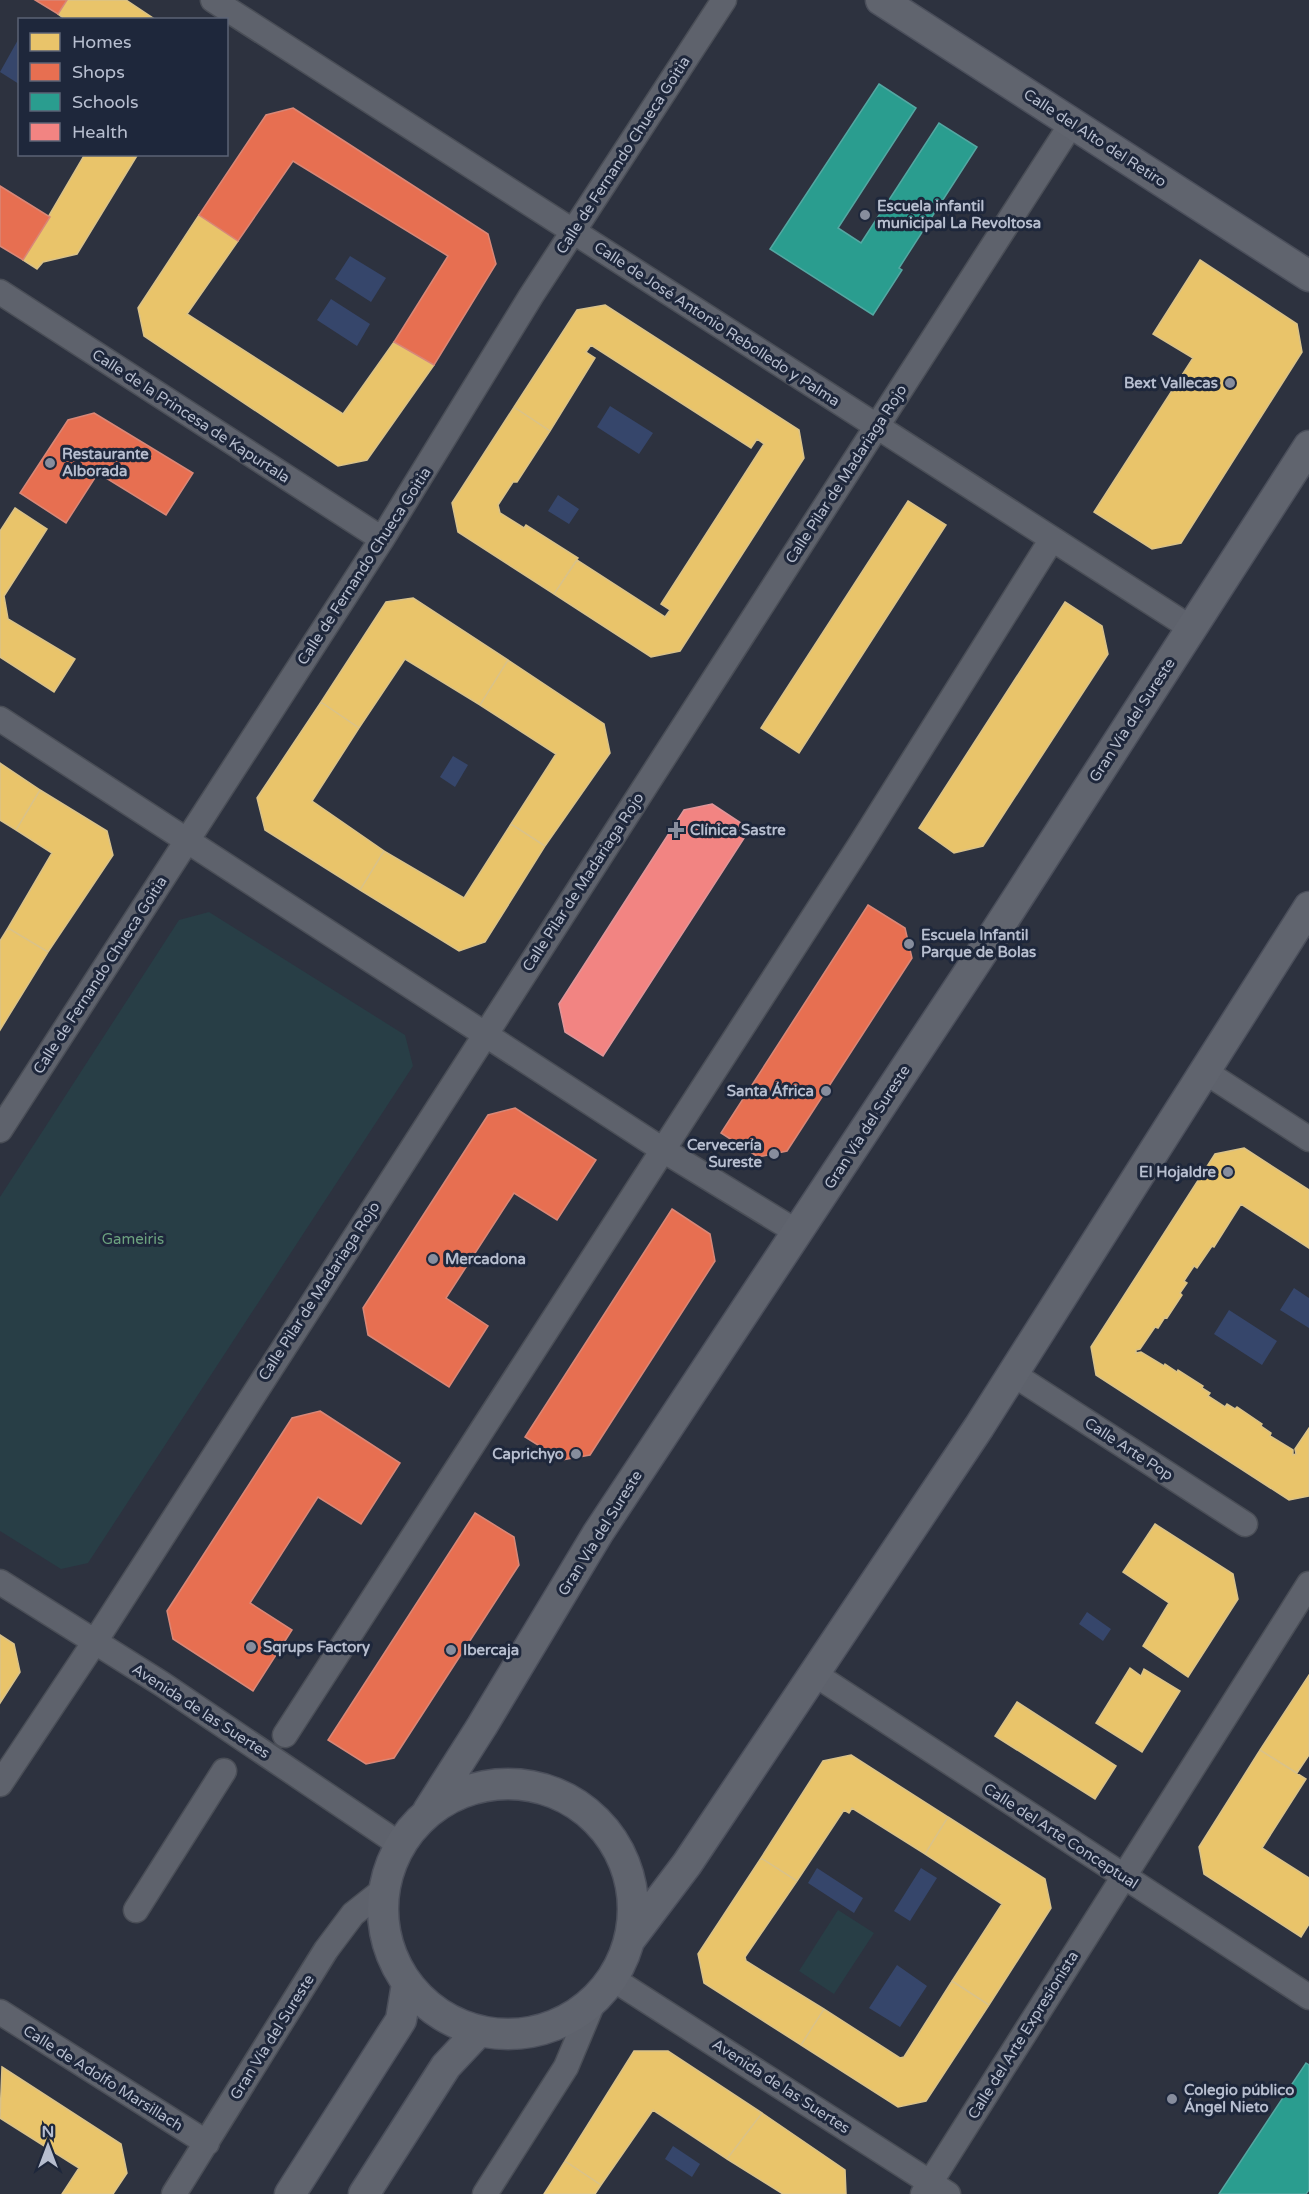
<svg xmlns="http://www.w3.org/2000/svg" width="1309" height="2194" font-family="'Varela Round',sans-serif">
  <rect width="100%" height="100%" fill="#2d323f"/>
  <!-- green -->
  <path fill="#283e46" d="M209,912l196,123 8,31 -325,497 -27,6 -61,-38v-334l179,-277z
    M838,1910l36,23 -40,61 -35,-23z"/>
  <!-- water -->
  <path fill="#36466b" d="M19,38v46l-19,-12z
    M350,256l36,22 -15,24 -36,-23z
    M331,299l39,25 -13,22 -40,-26z
    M610,406l43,27 -14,21 -42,-27z
    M558,495l21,14 -10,15 -21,-13z
    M453,756l15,9 -13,22 -15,-10z
    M1294,1288l15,10v30l-29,-18z
    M1229,1310l48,31 -15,24 -48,-31z
    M1087,1612l24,17 -8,12 -24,-17z
    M817,1868l46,30 -9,15 -46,-30z
    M921,1868l16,10 -27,43 -16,-10z
    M897,1965l30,21 -27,41 -31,-19z
    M673,2146l27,18 -8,13 -27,-18z"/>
  <!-- homes -->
  <path fill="#e9c46a" stroke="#dac288" stroke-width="1.5" d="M67,0h59l30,20h-90l-8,-6z
    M85,154h53l-61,100 -34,8 -6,7 -14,-9z
    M199,215l39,26 -51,73 156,100 51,-72 40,23 -67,95 -29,6 -194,-130 -6,-28z
    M1200,260l97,64 5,28 -121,191 -29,6 -58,-37 99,-154 -40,-24z
    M605,305l194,125 5,28 -124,193 -29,6 -97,-63 23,-34 88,57 5,-7 -9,-6 103,-160 -7,-5 -6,9 -160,-103 -5,7 9,6 -45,73 -36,-24 63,-97z
    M514,407l36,24 -33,51h-4l-15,23 2,8 24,15 2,-3 52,33 -24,36 -96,-62 -6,-29z
    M908,501l38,24 -147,228 -38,-25z
    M15,508l32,21 -43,67 4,23 67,40 -21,33 -54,-35v-126z
    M413,598l95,62 -28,45 -75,-46 -46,69 -38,-26 65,-100z
    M1065,602l37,24 6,28 -125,192 -29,7 -35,-25z
    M508,660l96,64 6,29 -65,93 -34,-22 45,-70 -76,-49z
    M321,702l38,26 -47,73 72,50 -24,39 -95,-60 -8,-32z
    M0,763l40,27 -24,40 -16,-10z
    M40,790l67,41 6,24 -65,97 -40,-24 44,-75 -36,-23z
    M511,824l34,22 -60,96 -26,9 -99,-61 24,-39 80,47z
    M8,928l40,24 -48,78v-89z
    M1244,1148l65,42v58l-68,-44 -27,43 -2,-1 -15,22 -3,-2 -10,15 3,2 -7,10 2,2 -15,23 -2,-1 -7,11 -3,-1 -15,22 -4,1v3l5,-1 23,14 1,-2 12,8 1,-2 25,16 -1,2 8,5 -2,3 17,11 2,-3 8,5 2,-2 25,17 -1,2 10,7 -1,3 23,14v5l3,-1 -1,-5 14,-21v68l-20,4 -193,-125 -5,-28 124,-193z
    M1155,1524l78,50 5,25 -50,78 -45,-31 26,-43 -46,-31z
    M0,1635l14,9 6,28 -20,31z
    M1130,1668l11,8 3,-7 36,22 -38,61 -46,-29z
    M1309,1675v80l-12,18 -37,-23z
    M1017,1702l99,64 -21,33 -100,-63z
    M1260,1750l46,29 -44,69 47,30v46l-8,13 -97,-63 -5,-27z
    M851,1755l97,62 -23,37 -73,-46 -3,5 -5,-3 -47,71 -36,-23 62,-97z
    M948,1817l97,62 6,29 -62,97 -37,-24 50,-77 -77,-50z
    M761,1858l36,23 -52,76 1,4 78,48 -23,36 -97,-62 -6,-29z
    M952,1981l37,24 -63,96 -28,6 -97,-62 23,-36 76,49 4,-1z
    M634,2051h34l94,62 -35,46 -74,-49 -52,75 -36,-24z
    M2,2067l119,77 6,29 -14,21h-51l17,-26 -79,-50z
    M762,2113l83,57 1,24h-63l-56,-35z
    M565,2161l36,24 -6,9h-51z"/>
  <!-- shops -->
  <path fill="#e76f51" stroke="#d98777" stroke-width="1.5" d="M35,0h32l-9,14z
    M293,108l195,126 8,30 -62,101 -40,-23 54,-86 -155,-95 -55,80 -39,-26 67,-100z
    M0,186l50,31 -27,43 -23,-14z
    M94,413l99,60 -27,42 -68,-42 -32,50 -46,-30 48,-73z
    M868,905l37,23 7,30 -125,193 -29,6 -37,-24z
    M515,1108l81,52 -39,60 -43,-27 -68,105 42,28 -39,61 -81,-52 -5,-27 125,-193z
    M672,1209l38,25 5,27 -125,194 -28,5 -37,-23z
    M320,1411l80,52 -39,61 -43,-27 -68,106 42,27 -39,61 -80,-52 -6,-28 125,-193z
    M475,1513l39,24 5,28 -125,193 -28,6 -38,-24z"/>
  <!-- schools -->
  <path fill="#2a9d8f" stroke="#54a7a2" stroke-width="1.5" d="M879,84l37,24 -78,120 23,15 78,-120 38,24 -78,121 3,2 -29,45 -103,-66z
    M1306,2063l3,2v125l-3,4h-87z"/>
  <!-- health -->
  <path fill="#f28482" stroke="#e09599" stroke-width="1.5" d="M712,804l38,25 -147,227 -38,-24 -6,-28 125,-194z"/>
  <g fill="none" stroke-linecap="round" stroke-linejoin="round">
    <defs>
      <path id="minor" d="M213,0l978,628
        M0,292l382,247
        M0,719l663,431 134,82
        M1204,1071l105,68
        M0,1130l382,-591 149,-243 193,-296
        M1013,1374l232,150
        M0,1582l162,102 237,160
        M813,1673l496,324
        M285,1735l575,-890 192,-306
        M0,1784l94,-141 978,-1520
        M136,1910l88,-139
        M613,1979l335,215
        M0,2012l207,131
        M174,2194l152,-244 27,-36 29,-23
        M485,2194l81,-127 29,-69
        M923,2194l386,-610"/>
      <path id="major" d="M881,0l428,276
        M383 1909a125 125 0 1 1 250 0a125 125 0 1 1-250 0Z
        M428,1811l54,-85 116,-193 397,-600 314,-487
        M631,1938l56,-74 292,-437 330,-520
        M290,2194l111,-174 6,-36
        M364,2194l82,-128 33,-35"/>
    </defs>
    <!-- minor casing -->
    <use href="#minor" stroke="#4a4e57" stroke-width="27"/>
    <!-- major casing -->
    <use href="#major" stroke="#4b4f5b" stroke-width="33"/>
    <!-- minor -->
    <use href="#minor" stroke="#5e626c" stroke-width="24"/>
    <!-- major -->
    <use href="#major" stroke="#60646e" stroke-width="30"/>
  </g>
  <!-- markers -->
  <g fill="#878d9d" stroke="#1e273b" stroke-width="2">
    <circle cx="865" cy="215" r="6"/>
    <circle cx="1230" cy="383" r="6"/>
    <circle cx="50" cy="463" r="6"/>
    <path d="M673 821h6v6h6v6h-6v6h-6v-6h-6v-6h6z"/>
    <circle cx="909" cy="944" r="6"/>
    <circle cx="826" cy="1091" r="6"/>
    <circle cx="774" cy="1154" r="6"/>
    <circle cx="1228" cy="1172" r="6"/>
    <circle cx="433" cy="1259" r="6"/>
    <circle cx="576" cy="1454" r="6"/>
    <circle cx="251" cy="1647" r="6"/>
    <circle cx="451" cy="1650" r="6"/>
    <circle cx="1172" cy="2099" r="6"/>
  </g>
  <g text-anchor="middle" stroke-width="6" stroke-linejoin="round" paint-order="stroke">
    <!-- street labels -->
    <g font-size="15" fill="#b7becf" stroke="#1e273b">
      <text transform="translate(1095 138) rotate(33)" y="5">Calle del Alto del Retiro</text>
      <text transform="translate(623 155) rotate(-57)" y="5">Calle de Fernando Chueca Goitia</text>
      <text transform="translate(717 324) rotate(33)" y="5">Calle de José Antonio Rebolledo y Palma</text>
      <text transform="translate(191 416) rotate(33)" y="5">Calle de la Princesa de Kapurtala</text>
      <text transform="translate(846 474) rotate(-57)" y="5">Calle Pilar de Madariaga Rojo</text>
      <text transform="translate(364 566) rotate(-57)" y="5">Calle de Fernando Chueca Goitia</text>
      <text transform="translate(1132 720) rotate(-57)" y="5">Gran Vía del Sureste</text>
      <text transform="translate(583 882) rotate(-57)" y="5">Calle Pilar de Madariaga Rojo</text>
      <text transform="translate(100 975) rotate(-57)" y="5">Calle de Fernando Chueca Goitia</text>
      <text transform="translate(867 1127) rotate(-57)" y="5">Gran Vía del Sureste</text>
      <text transform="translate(319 1291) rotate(-57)" y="5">Calle Pilar de Madariaga Rojo</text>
      <text transform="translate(1129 1449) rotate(33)" y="5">Calle Arte Pop</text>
      <text transform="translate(600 1533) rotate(-58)" y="5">Gran Vía del Sureste</text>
      <text transform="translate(201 1711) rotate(33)" y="5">Avenida de las Suertes</text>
      <text transform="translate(1061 1836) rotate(33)" y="5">Calle del Arte Conceptual</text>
      <text transform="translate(1023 2035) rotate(-58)" y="5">Calle del Arte Expresionista</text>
      <text transform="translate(272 2037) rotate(-58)" y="5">Gran Vía del Sureste</text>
      <text transform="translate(103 2078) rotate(32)" y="5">Calle de Adolfo Marsillach</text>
      <text transform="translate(781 2086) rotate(33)" y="5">Avenida de las Suertes</text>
    </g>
    <!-- poi labels -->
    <g font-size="15" font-weight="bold" fill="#b7becf" stroke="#1e273b" text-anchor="start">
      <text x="877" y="211">Escuela infantil<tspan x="877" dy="17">municipal La Revoltosa</tspan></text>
      <text x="1218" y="388" text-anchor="end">Bext Vallecas</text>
      <text x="62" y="459">Restaurante<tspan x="62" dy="17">Alborada</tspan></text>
      <text x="690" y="835">Clínica Sastre</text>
      <text x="921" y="940">Escuela Infantil<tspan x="921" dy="17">Parque de Bolas</tspan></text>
      <text x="814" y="1096" text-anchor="end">Santa África</text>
      <text x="762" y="1150" text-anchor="end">Cervecería<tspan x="762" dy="17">Sureste</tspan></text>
      <text x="1216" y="1177" text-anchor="end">El Hojaldre</text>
      <text x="445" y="1264">Mercadona</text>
      <text x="564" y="1459" text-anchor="end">Caprichyo</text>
      <text x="263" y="1652">Sqrups Factory</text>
      <text x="463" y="1655">Ibercaja</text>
      <text x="1184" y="2095">Colegio público<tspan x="1184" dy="17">Ángel Nieto</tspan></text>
    </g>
    <!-- park labels -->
    <g font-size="15" fill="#6ca27f" stroke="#1e273b">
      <text x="133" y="1244">Gameiris</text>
    </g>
  </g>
  <!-- legend -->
  <rect x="18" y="18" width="210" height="138" fill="#1e273b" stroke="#5b6376" stroke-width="1.5"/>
  <rect x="30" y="33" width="30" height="18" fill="#e9c46a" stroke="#5b6376" stroke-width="1.5"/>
  <text x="72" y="48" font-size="18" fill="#b7becf">Homes</text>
  <rect x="30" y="63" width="30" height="18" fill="#e76f51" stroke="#5b6376" stroke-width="1.5"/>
  <text x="72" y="78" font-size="18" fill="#b7becf">Shops</text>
  <rect x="30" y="93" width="30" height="18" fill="#2a9d8f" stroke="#5b6376" stroke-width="1.5"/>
  <text x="72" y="108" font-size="18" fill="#b7becf">Schools</text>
  <rect x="30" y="123" width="30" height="18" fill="#f28482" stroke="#5b6376" stroke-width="1.5"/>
  <text x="72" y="138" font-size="18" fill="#b7becf">Health</text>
  <!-- north arrow -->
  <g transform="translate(48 2146)" stroke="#1e273b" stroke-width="4.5" paint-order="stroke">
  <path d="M0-4.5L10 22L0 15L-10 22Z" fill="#b7becf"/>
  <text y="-9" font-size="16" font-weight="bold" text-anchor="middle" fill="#b7becf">N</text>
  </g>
</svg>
